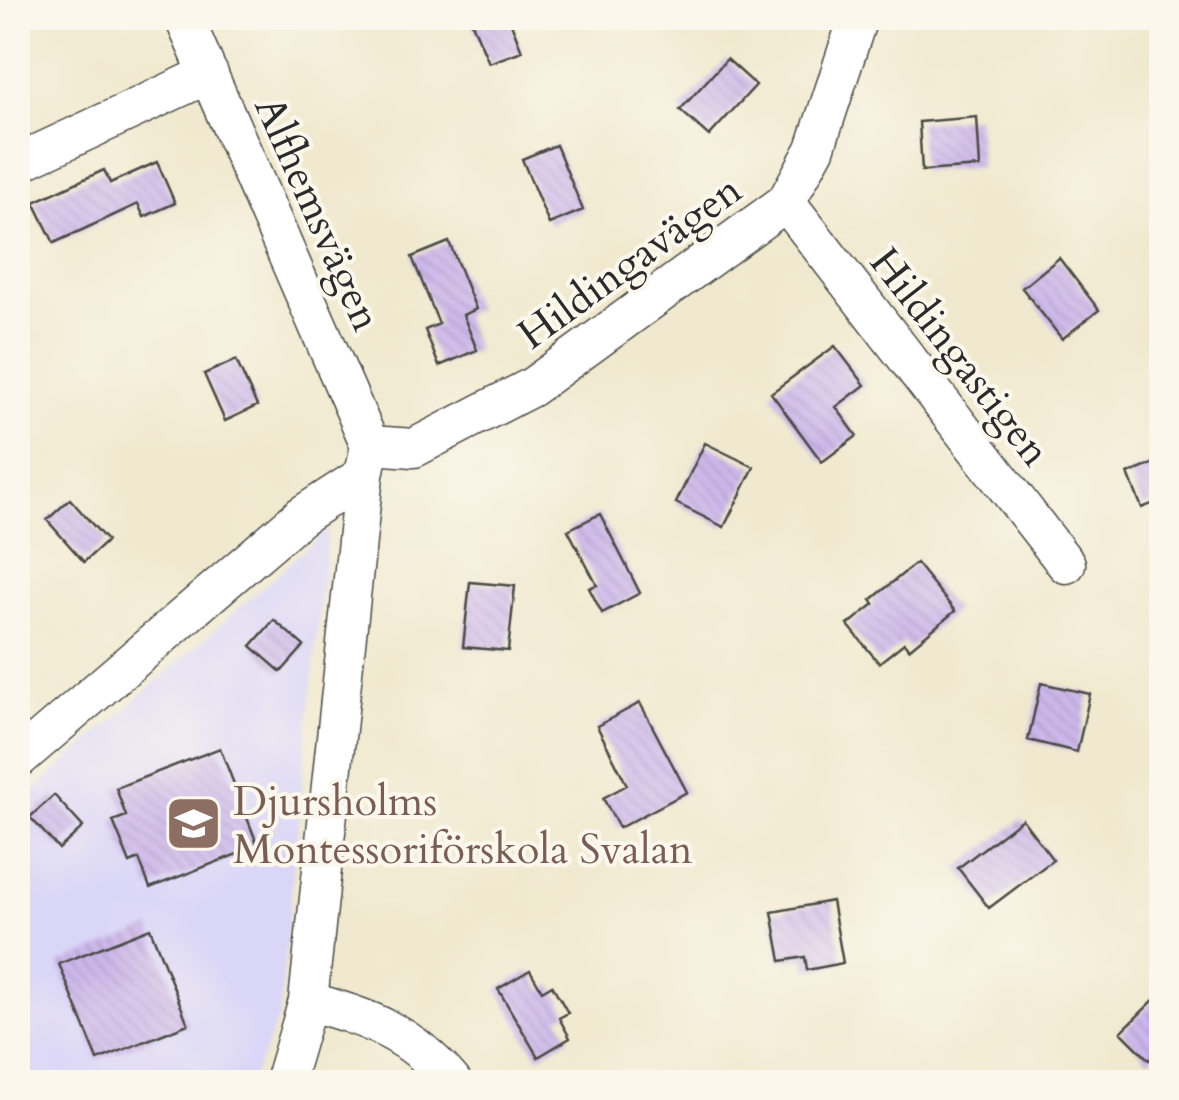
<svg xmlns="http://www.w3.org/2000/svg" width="1179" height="1100" font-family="Cardo,serif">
  <defs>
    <pattern id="building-back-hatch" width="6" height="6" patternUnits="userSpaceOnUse" patternTransform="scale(2.5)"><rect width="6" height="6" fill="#cdb8eb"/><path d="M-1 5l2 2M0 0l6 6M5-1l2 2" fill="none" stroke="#b09eca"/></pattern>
  </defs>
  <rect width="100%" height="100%" fill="#fbf7ec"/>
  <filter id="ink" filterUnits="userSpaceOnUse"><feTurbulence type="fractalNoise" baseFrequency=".01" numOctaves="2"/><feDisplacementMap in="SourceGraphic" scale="20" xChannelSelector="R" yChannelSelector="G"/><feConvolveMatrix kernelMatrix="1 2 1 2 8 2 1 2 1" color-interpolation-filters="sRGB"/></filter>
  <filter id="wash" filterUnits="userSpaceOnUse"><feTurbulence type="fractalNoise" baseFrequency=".0048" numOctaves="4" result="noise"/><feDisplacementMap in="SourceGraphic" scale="40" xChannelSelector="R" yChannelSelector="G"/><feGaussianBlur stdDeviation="2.25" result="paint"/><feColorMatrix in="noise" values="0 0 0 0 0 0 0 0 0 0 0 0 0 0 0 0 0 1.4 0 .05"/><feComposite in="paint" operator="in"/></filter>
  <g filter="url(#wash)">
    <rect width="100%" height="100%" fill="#f0e9cf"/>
    <!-- built -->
    <path fill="#dad6f7" d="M328,529l-49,488 -28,65h-223l-10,-9v-268z"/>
    <g id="blocks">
      <!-- building -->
      <path fill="url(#building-back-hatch)" d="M470,18h39l13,33 -33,12z
        M727,59l29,26 -47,51 -29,-26z
        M977,117l3,50 -58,4 -3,-49z
        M556,145l27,65 -34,14 -27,-65z
        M157,162l18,41 -31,14 -6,-13 -84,39 -20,-41 70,-32 6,13z
        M449,242l27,67 -13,6 14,35 -38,16 -14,-36 14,-6 -27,-67z
        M1059,258l40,52 -37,29 -40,-51z
        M835,346l30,39 -29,22 21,29 -35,26 -51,-69z
        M236,360l21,46 -32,15 -21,-47z
        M705,443l49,24 -30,60 -48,-24z
        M1162,460v40l-20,8 -14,-34z
        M70,499l37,42 -23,21 -37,-42z
        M600,514l40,79 -38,20 -13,-25 8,-3 -29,-55z
        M916,563l39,48 -46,38 -5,-6 -25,20 -31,-38 26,-21 -3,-4z
        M470,582l45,4 -7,65 -45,-4z
        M274,620l30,26 -23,26 -30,-26z
        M1041,683l49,11 -13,58 -49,-12z
        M640,703l47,89 -68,36 -16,-30 24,-13 -30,-59z
        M220,748l38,98 -108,42 -11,-29 -9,4 -17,-42 13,-5 -10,-28z
        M54,795l29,32 -24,22 -29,-32z
        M1022,819l31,41 -64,48 -31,-40z
        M832,901l11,62 -36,7 -2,-13 -24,4 -9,-49z
        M150,928l38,96 -90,36 -39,-96z
        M530,970l12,21 10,-6 16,28 -9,5 11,20 -32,19 -40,-68z
        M1162,992v56l-13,12 -28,-28z"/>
    </g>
  </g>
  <g filter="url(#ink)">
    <use href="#blocks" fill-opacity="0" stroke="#494844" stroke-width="2.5"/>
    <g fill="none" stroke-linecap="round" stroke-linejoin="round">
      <defs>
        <path id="minor" d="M184,18l186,427
          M18,163l191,-89
          M786,202l280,362
          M18,759l283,-243 63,-41
          M308,1001c62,18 102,31 144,81
          M284,1082l24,-81 56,-526 6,-30 44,3 118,-61 254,-185 29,-53 43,-131"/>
      </defs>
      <!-- minor casing -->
      <use href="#minor" stroke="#494844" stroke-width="41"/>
      <!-- minor -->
      <use href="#minor" stroke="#fff" stroke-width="38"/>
    </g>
  </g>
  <!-- icons -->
  <defs>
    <symbol id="school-square" viewBox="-11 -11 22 22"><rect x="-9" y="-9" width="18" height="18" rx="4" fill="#8d6e63" stroke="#fbf7ec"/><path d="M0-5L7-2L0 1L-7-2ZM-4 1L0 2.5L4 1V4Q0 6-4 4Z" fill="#fff"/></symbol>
  </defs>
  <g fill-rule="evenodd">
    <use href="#school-square" x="162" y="792" width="63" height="63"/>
  </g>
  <g text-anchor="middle" stroke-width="8" stroke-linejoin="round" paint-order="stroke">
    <!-- street labels -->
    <g font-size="42" fill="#2b2b2b" stroke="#fbf7ec">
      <text transform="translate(319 213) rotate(66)" y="15">Alfhemsvägen</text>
      <text transform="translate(629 261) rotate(-36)" y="15">Hildingavägen</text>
      <text transform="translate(961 356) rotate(52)" y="15">Hildingastigen</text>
    </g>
    <!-- education labels -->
    <g font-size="42" fill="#785e54" stroke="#fbf7ec" text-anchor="start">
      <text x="233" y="815">Djursholms<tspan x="233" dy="48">Montessoriförskola Svalan</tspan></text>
    </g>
  </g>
  <!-- margin -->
  <rect width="1179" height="1100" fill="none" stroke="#fbf7ec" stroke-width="60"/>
</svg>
